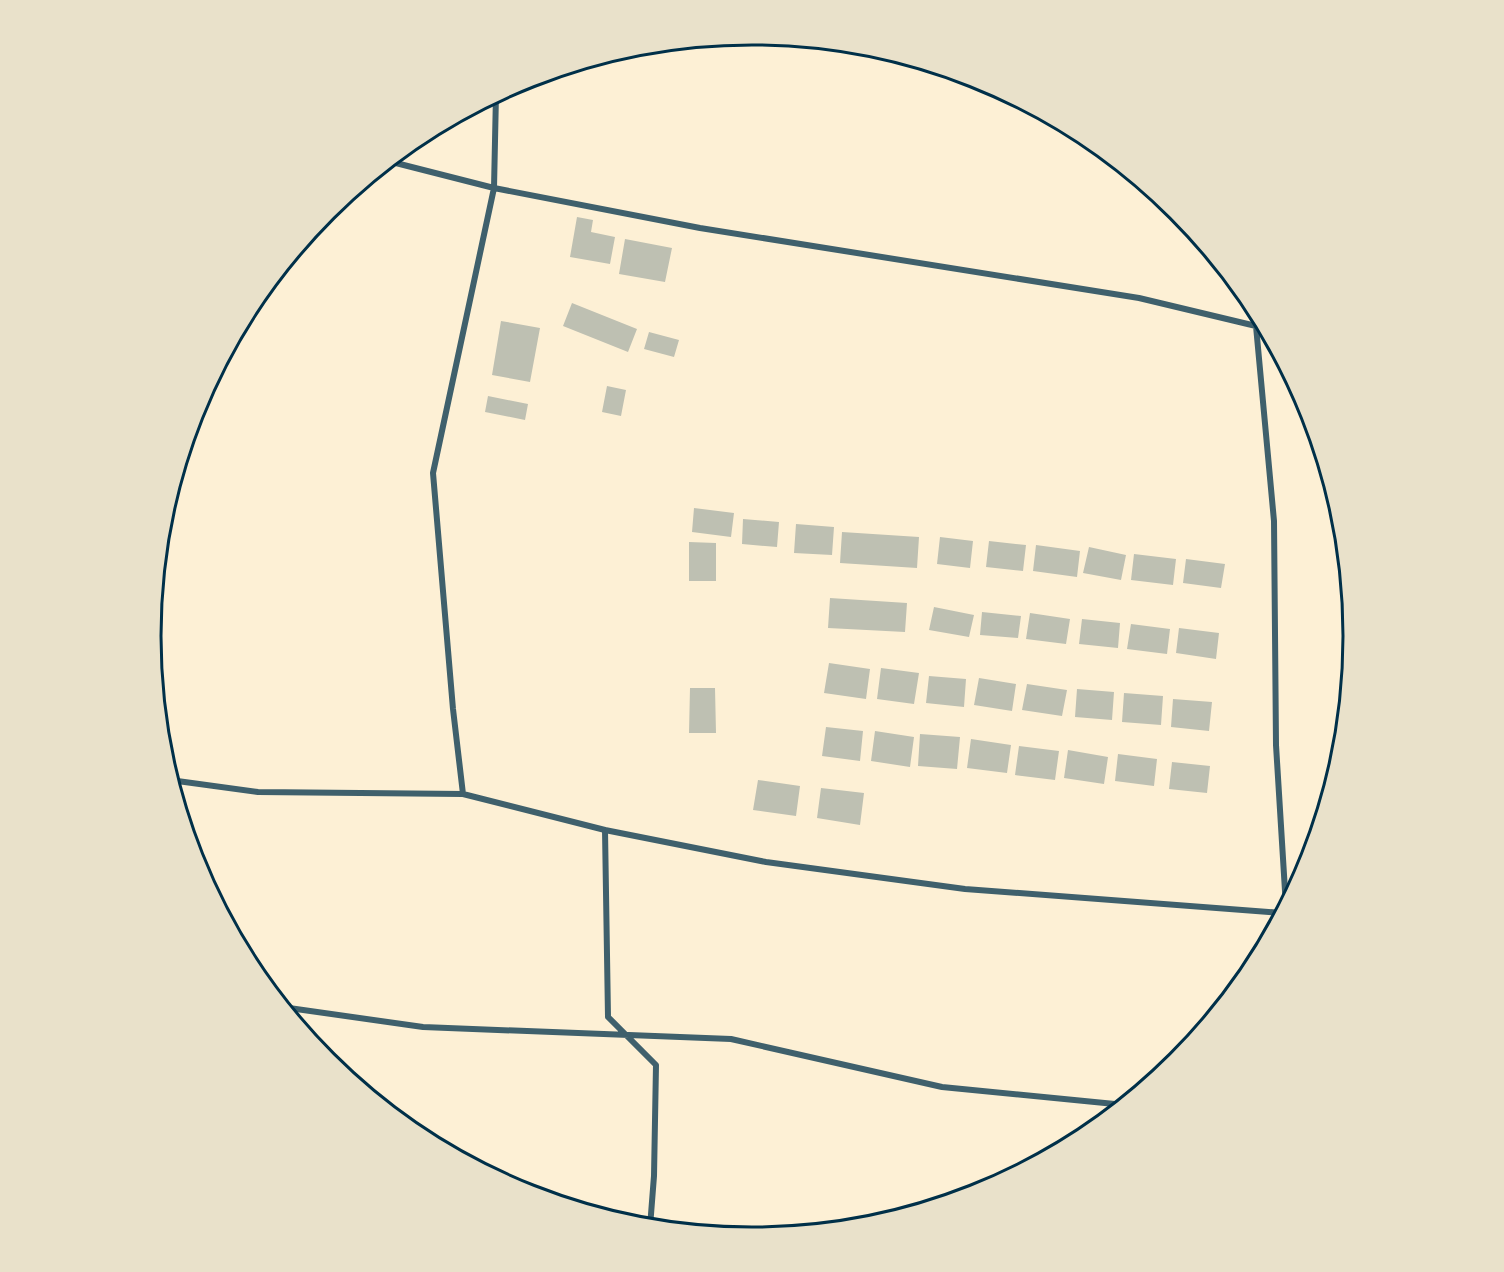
<svg xmlns="http://www.w3.org/2000/svg" width="1504" height="1272" font-family="'Exo 2',sans-serif">
  <rect width="100%" height="100%" fill="#fdf0d5"/>
  <!-- building -->
  <path fill="#bec0b2" d="M577,217l16,3 -2,12 24,5 -5,27 -40,-7z
    M625,239l47,9 -7,34 -46,-8z
    M572,303l65,26 -9,23 -65,-26z
    M501,321l39,7 -10,54 -38,-7z
    M649,332l30,8 -5,17 -30,-8z
    M607,386l19,4 -5,26 -19,-4z
    M488,396l40,8 -3,16 -40,-8z
    M694,508l40,5 -3,24 -39,-5z
    M743,519l36,3 -2,25 -35,-3z
    M796,524l38,3 -2,28 -38,-2z
    M842,532l77,5 -2,31 -77,-5z
    M940,537l33,4 -3,27 -33,-4z
    M989,541l37,4 -3,26 -37,-4z
    M689,542l27,1v38h-27z
    M1036,545l44,6 -3,26 -44,-6z
    M1089,547l37,8 -5,25 -38,-7z
    M1134,554l42,5 -3,26 -42,-5z
    M1186,559l39,5 -4,24 -38,-5z
    M830,598l77,5 -2,29 -77,-4z
    M934,607l40,8 -5,22 -40,-7z
    M982,612l39,4 -3,22 -38,-3z
    M1030,613l40,6 -4,25 -40,-5z
    M1082,619l38,4 -2,25 -39,-4z
    M1131,624l39,5 -3,25 -40,-5z
    M1179,628l40,5 -3,26 -40,-6z
    M829,663l41,6 -4,30 -42,-6z
    M881,668l38,5 -5,31 -37,-5z
    M929,676l37,3 -2,28 -38,-4z
    M979,678l37,6 -4,27 -38,-6z
    M1027,684l40,6 -5,26 -40,-6z
    M690,688h25l1,45h-27z
    M1077,689l37,3 -2,28 -37,-3z
    M1124,693l39,3 -2,29 -39,-3z
    M1173,699l39,3 -3,29 -38,-4z
    M826,727l37,4 -3,30 -38,-5z
    M875,731l39,6 -4,30 -39,-6z
    M920,734l40,3 -3,32 -39,-3z
    M971,739l40,6 -4,28 -40,-5z
    M1019,746l40,5 -4,29 -40,-5z
    M1068,750l40,7 -4,27 -40,-6z
    M1118,754l39,5 -3,27 -39,-5z
    M1172,762l38,4 -3,27 -38,-4z
    M758,780l42,6 -4,30 -43,-6z
    M821,788l43,5 -4,32 -43,-7z"/>
  <g fill="none" stroke-linecap="round" stroke-linejoin="round">
    <!-- minor -->
    <path stroke="#3f606c" stroke-width="6" d="M496,94l-2,94 -61,285 20,236 10,85 142,36 3,187 48,48 -2,111 -4,51
      M388,161l106,27 206,40 439,70 117,28 9,-1
      M1256,326l18,195 2,224 10,162
      M170,780l88,12 205,2
      M605,830l161,32 199,27 317,24
      M282,1007l141,20 308,12 211,48 183,18"/>
  </g>
  <!-- crop -->
  <path d="M0 0H1504V1272H0ZM161 636a591 591 0 1 1 1182 0a591 591 0 1 1-1182 0Z" fill="#e9e1ca" fill-rule="evenodd"/>
  <path fill="none" stroke="#003049" stroke-width="3" d="M161 636a591 591 0 1 1 1182 0a591 591 0 1 1-1182 0Z"/>
</svg>
